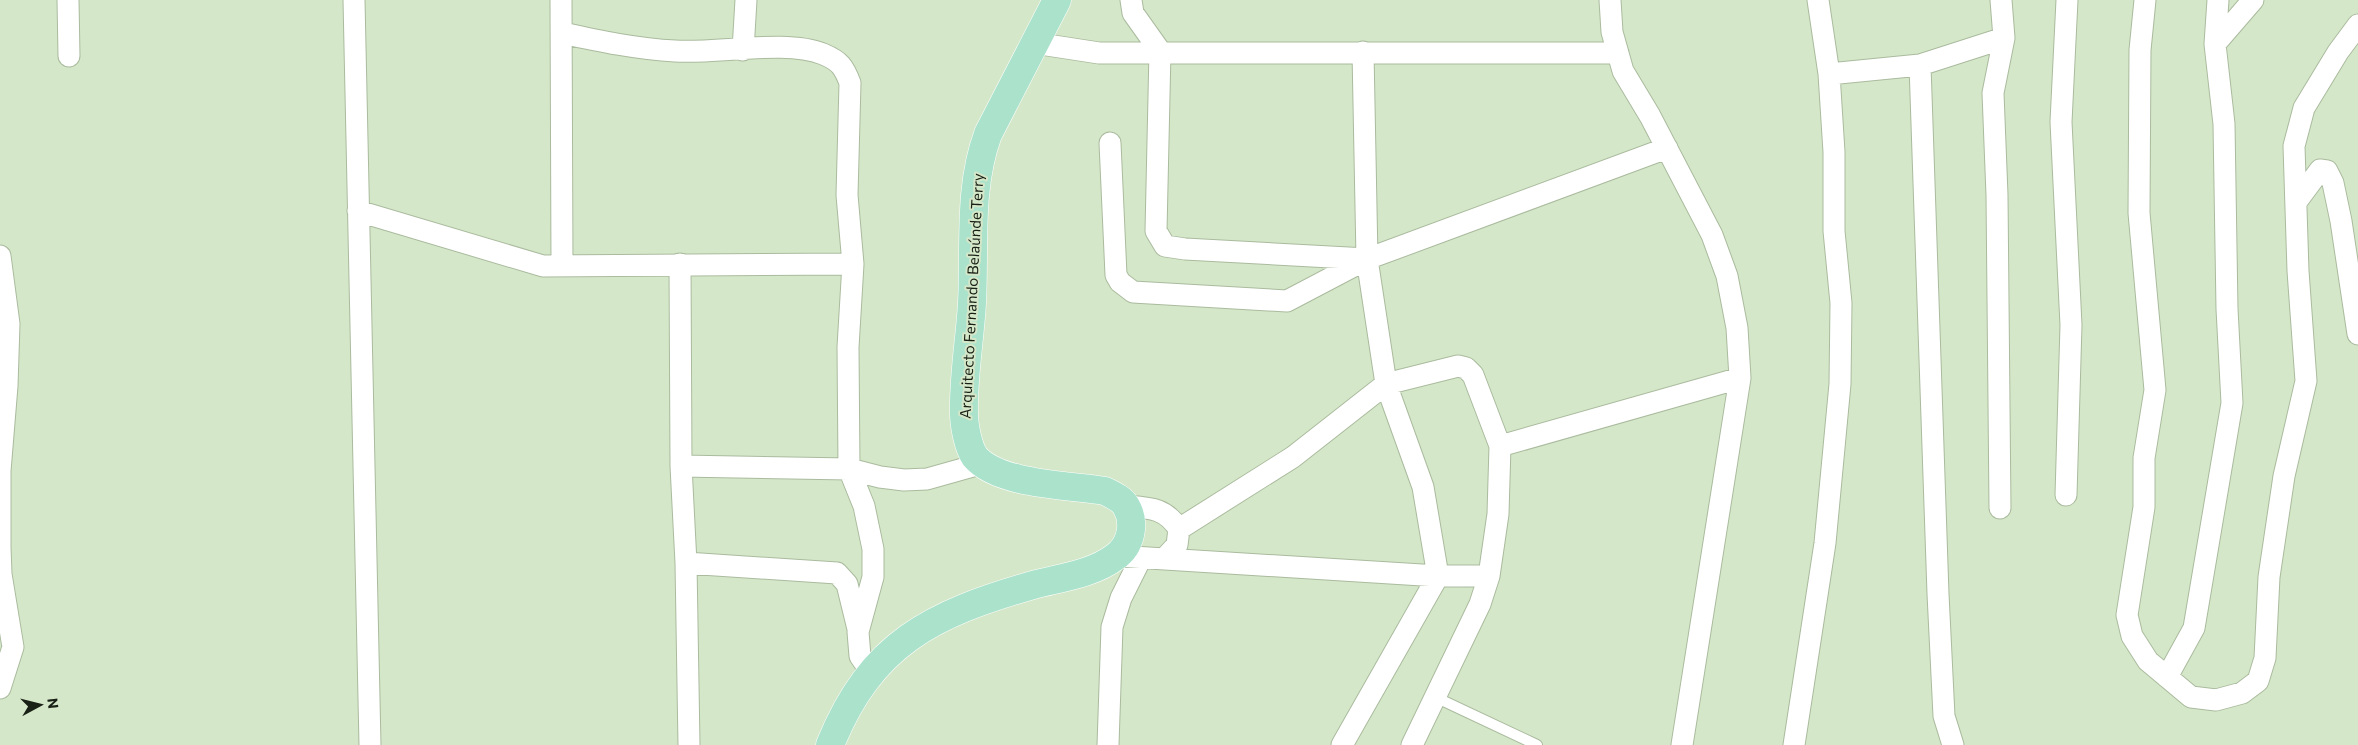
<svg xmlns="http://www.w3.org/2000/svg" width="2358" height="745" font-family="Commissioner,sans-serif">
  <rect width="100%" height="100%" fill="#d5e7c9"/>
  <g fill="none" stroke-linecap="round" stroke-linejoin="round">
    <defs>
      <path id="lane" d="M1435,697l102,48"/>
      <path id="street" d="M68,0l1,56
        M354,0l16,745
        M561,0l1,266
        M1131,0l2,13 27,38 -4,180 9,15 20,3 182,10 300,-111
        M1610,0l2,32 11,39 27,45 62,119 15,41 10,52 3,50 -58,367
        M2145,0l-5,50 -1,163 16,177 -11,68v49l-17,108 5,21 16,25 43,36 25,3 26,-7 16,-12 7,-23 4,-81 15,-101 22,-95 -8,-110 -4,-125 10,-38 34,-56 20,-27
        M562,33c37,8 75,16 113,18 41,3 112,-12 148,3 17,7 21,13 27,29l-3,112 6,69 -5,83 1,122 15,37 9,43v28l-15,55 2,24 11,16
        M1034,43l65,10h519
        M2215,44l38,-44
        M743,50l3,-50
        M1920,65l18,529 6,122 9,29
        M1829,74l91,-9 84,-27
        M1110,143l6,132 4,7 13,10 154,9 80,-42
        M2297,201l23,-31 7,1 6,12 8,38 17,113
        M358,211l185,55 310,-2
        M0,256l9,68 -2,62 -7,85v76l1,27 12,73 -13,41
        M680,264l1,202 5,97 3,182
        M1500,446l240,-68
        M681,466l168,3 31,8 24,3 23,-1 57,-16
        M2066,495l5,-170 -10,-203 6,-122
        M1126,506c25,2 39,2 53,23
        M2000,508l-3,-313 -4,-102 11,-55 -3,-38
        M1117,556l321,20h51
        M1164,559l13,-14 2,-16 114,-72 93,-73 72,-18 8,2 7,7 27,71 -2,68 -9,62 -9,28 -68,141
        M686,563l151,10 10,11 11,45
        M2167,677l27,-49 38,-225 -5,-94 -3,-185 -9,-80 3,-44
        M1108,745l4,-118 9,-29 20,-40
        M1342,745l96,-169 -15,-89 -37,-103 -19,-125 -4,-207
        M1794,745l31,-202 15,-159 1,-81 -7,-72v-79l-5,-78 -11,-74"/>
      <path id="primary" d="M830,745c41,-102 102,-131 203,-160 26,-7 60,-11 82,-28 16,-11 21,-34 11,-51 -4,-7 -13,-11 -21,-15 -35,-6 -106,-6 -130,-34 -7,-10 -11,-32 -11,-44 -1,-36 6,-74 8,-110 3,-56 -4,-115 16,-169l69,-134"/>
    </defs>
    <!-- lane casing -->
    <use href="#lane" stroke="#aabb9e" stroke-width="12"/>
    <!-- street casing -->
    <use href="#street" stroke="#aabb9e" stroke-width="23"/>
    <!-- primary casing -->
    <use href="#primary" stroke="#fff" stroke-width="29"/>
    <!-- lane -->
    <use href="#lane" stroke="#fff" stroke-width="10"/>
    <!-- street -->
    <use href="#street" stroke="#fff" stroke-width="21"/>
    <!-- primary -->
    <use href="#primary" stroke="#aae2cc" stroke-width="28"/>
  </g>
  <g text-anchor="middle" stroke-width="4" stroke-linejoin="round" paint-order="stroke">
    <!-- street labels -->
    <g font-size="15" fill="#192015" stroke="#d5e7c9">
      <text transform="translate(972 296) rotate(-87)" y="5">Arquitecto Fernando Belaúnde Terry</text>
    </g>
  </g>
  <!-- north arrow -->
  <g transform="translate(40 705) rotate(83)" stroke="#d5e7c9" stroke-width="4" paint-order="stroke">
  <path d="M0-4L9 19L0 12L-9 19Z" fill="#192015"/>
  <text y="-8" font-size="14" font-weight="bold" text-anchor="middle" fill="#192015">N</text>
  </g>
</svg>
